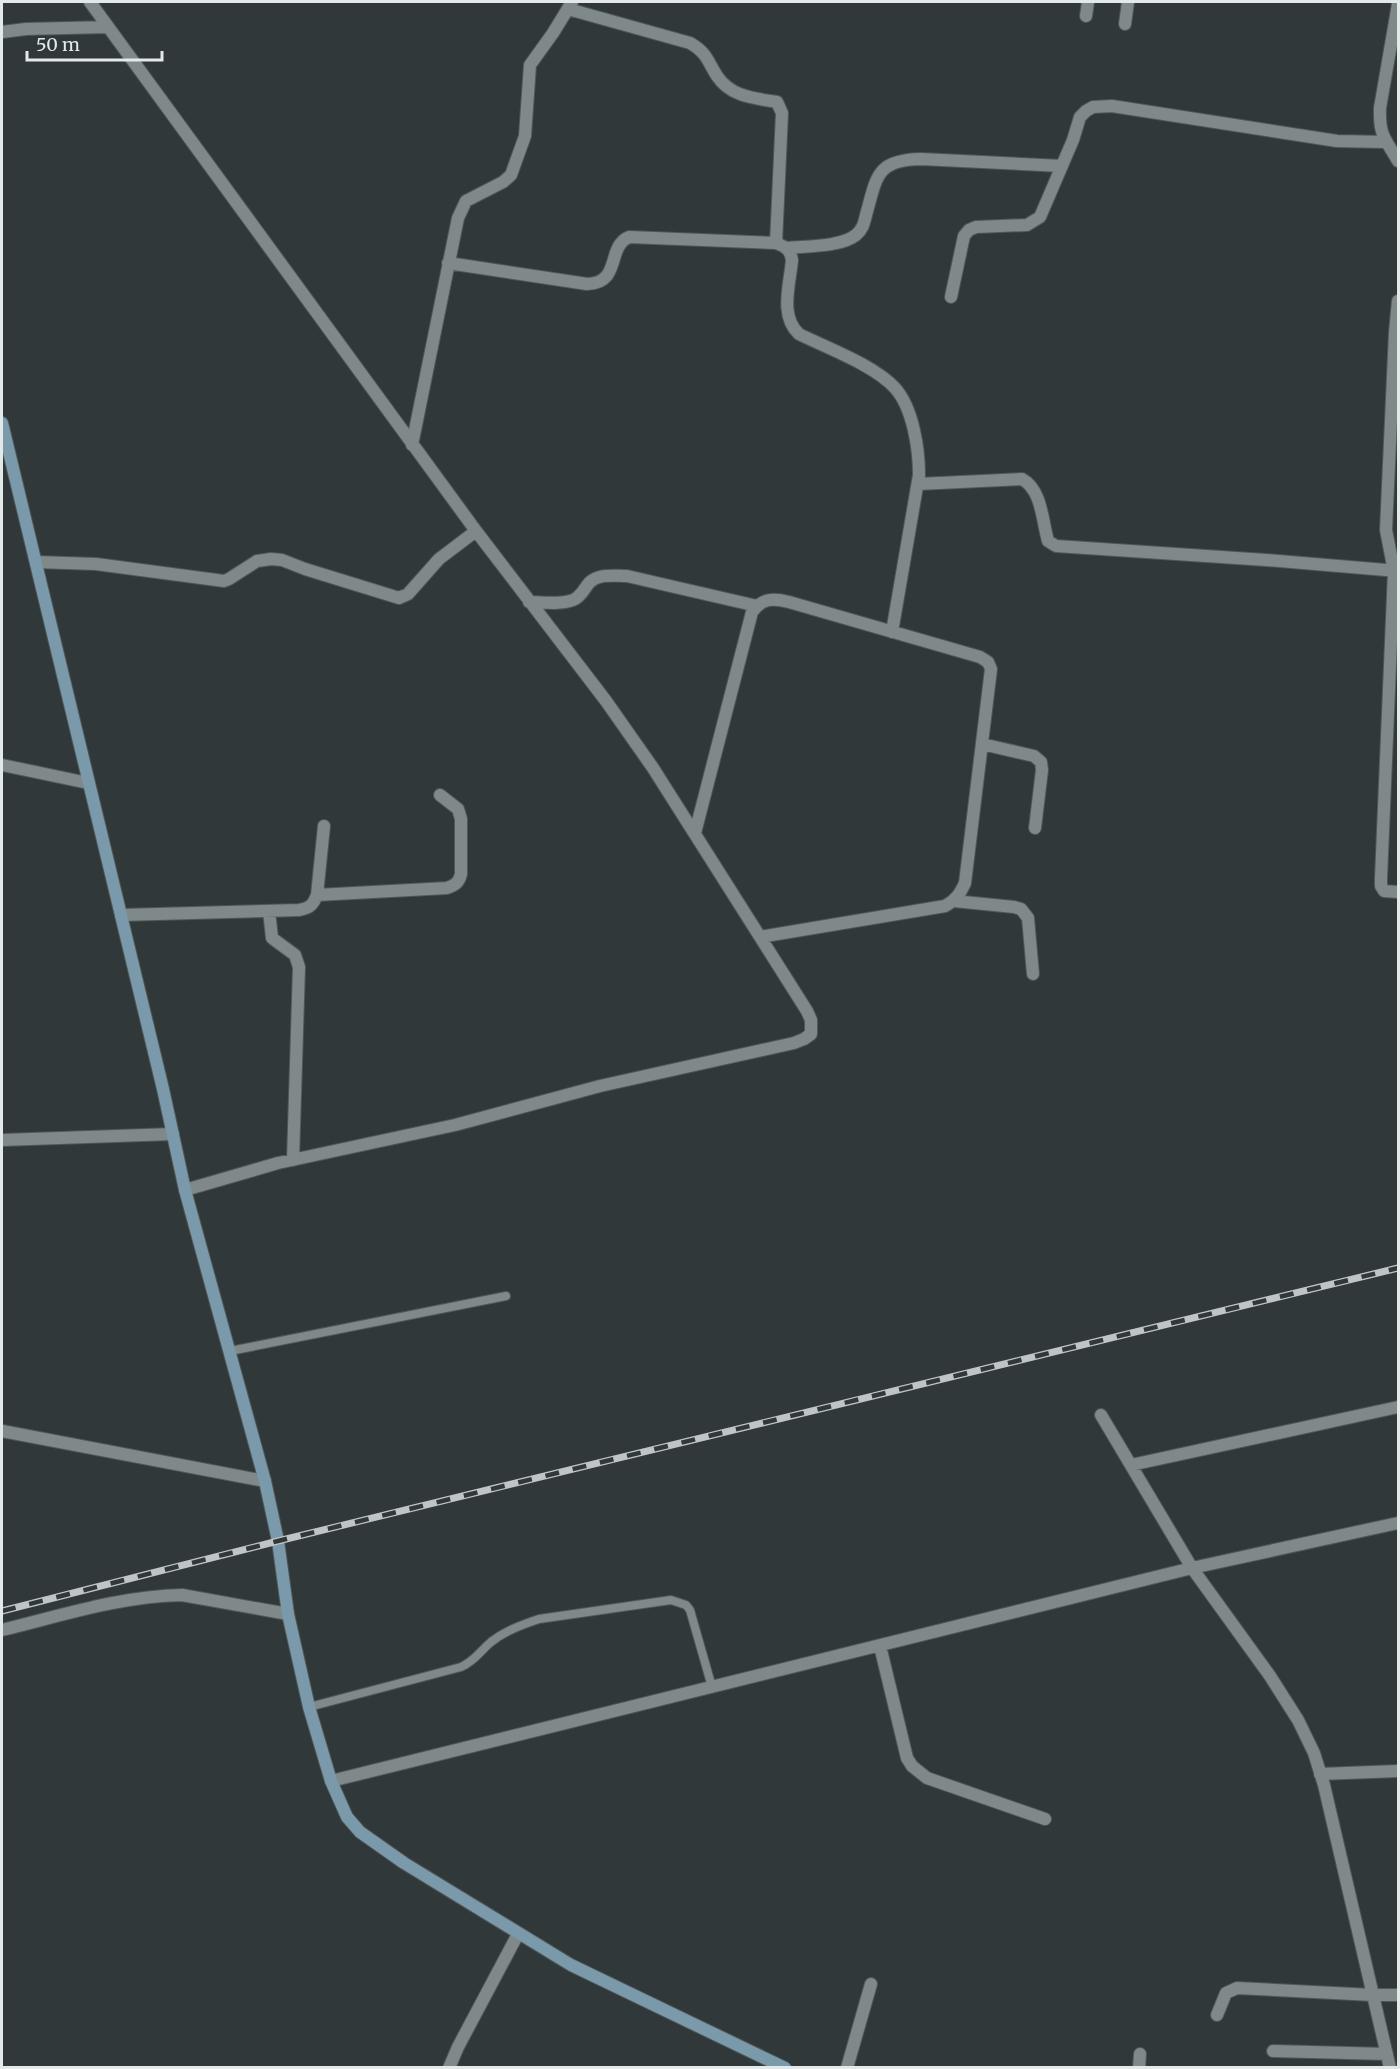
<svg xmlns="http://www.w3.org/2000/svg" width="1400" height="2069" font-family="Merriweather,serif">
  <rect width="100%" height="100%" fill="#303839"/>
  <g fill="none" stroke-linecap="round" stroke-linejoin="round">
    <defs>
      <path id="service" d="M230,1351l276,-55
        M309,1707l152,-40c15,-7 18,-15 30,-25 14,-11 30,-17 48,-23l132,-19 15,5 4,5 22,77"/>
      <path id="minor" d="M90,2l386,529 130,170 47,67 154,243 4,9v14l-7,5 -10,4 -194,43 -145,39 -177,38 -93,27
        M1398,4l-18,104c-1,28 5,30 18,53
        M568,9l122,34c17,10 17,17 27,33 14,21 37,22 60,26l5,11 -6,130
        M1086,16l2,-14
        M1125,24l3,-22
        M2,32l24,-3 82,-2
        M787,248c19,-2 54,-1 69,-13 7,-6 8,-12 10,-20 11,-39 10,-55 55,-56l141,7
        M448,263l139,21c35,-1 19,-37 42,-47l147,6c10,4 14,6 16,17 -2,24 -13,56 7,74 28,14 75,31 96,54 18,20 24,61 24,87l-27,157
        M951,297l13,-61 5,-6 7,-3 51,-2 13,-8 33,-77 7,-23 6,-6 7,-4 19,-1 225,35 48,1
        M1398,301l-3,31 -9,198 8,41 -13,307v8l3,5 14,1
        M412,445l46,-227 8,-17 37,-19 8,-7 14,-39 5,-71 23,-32 19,-31
        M918,484l104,-5c20,11 20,41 26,62l8,5 210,14 132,11
        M37,562l59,2 128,17 5,-2 28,-18 14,-2 11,1 23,9 94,29 9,-4 31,-35 37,-28
        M529,602c14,0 31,3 44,-2 8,-3 11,-11 16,-17 10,-10 25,-7 38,-7l130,30
        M982,744l52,12 7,6 1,8 -7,58
        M2,765l86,18
        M695,833l57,-221c10,-14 21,-14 37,-10l191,55 8,5 3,7 -26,214c-5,11 -9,17 -20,23l-185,31
        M317,895l130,-7c8,-3 12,-5 14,-14v-55l-3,-10 -18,-14
        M954,901l60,6 7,2 7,9 5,56
        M269,911l3,27 23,17 4,12 -6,193
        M121,915l178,-5c11,-2 14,-5 18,-15l7,-69
        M2,1140l171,-6
        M1101,1415l91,153 78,108 28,44 16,33 10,32 66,283
        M2,1431l263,50
        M1131,1465l267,-58
        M2,1630c58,-14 119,-34 180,-35l106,19
        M880,1646l27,112 5,8 15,12 118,41
        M1320,1774l78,-3
        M331,1781l861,-213 206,-45
        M1217,2015l9,-22 11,-5 136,7h25
        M1273,2051l114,3
        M449,2068l9,-21 60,-113
        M847,2068l24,-84
        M1139,2068l1,-14"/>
      <path id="secondary" d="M2,423l161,666 22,101 80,291 13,60 10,73 21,93 22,74 16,36 13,15 44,31 167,102 214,103"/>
    </defs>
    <!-- service casing -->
    <use href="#service" stroke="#505758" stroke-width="10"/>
    <!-- minor casing -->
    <use href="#minor" stroke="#505758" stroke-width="14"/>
    <!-- secondary casing -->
    <use href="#secondary" stroke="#505758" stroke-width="14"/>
    <!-- service -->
    <use href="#service" stroke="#7f898a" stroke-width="8"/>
    <!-- minor -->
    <use href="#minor" stroke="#7f898a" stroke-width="12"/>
    <!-- secondary -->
    <use href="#secondary" stroke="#7a9aab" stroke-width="12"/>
    <defs>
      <path id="rail" d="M2,1611l276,-70 1120,-273"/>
    </defs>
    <!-- rail casing -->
    <use href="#rail" stroke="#bfc5c6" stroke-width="7"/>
    <!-- rail -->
    <use href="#rail" stroke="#303839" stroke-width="4.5" stroke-dasharray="14" stroke-linecap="butt"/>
  </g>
  <!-- border -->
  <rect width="1400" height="2069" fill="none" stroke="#e3e8e9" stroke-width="6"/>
  <!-- scale -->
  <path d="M27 51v9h135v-9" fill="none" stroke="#e3e8e9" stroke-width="3"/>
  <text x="36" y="51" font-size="18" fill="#e3e8e9" stroke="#303839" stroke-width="4.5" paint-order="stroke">50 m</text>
</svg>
